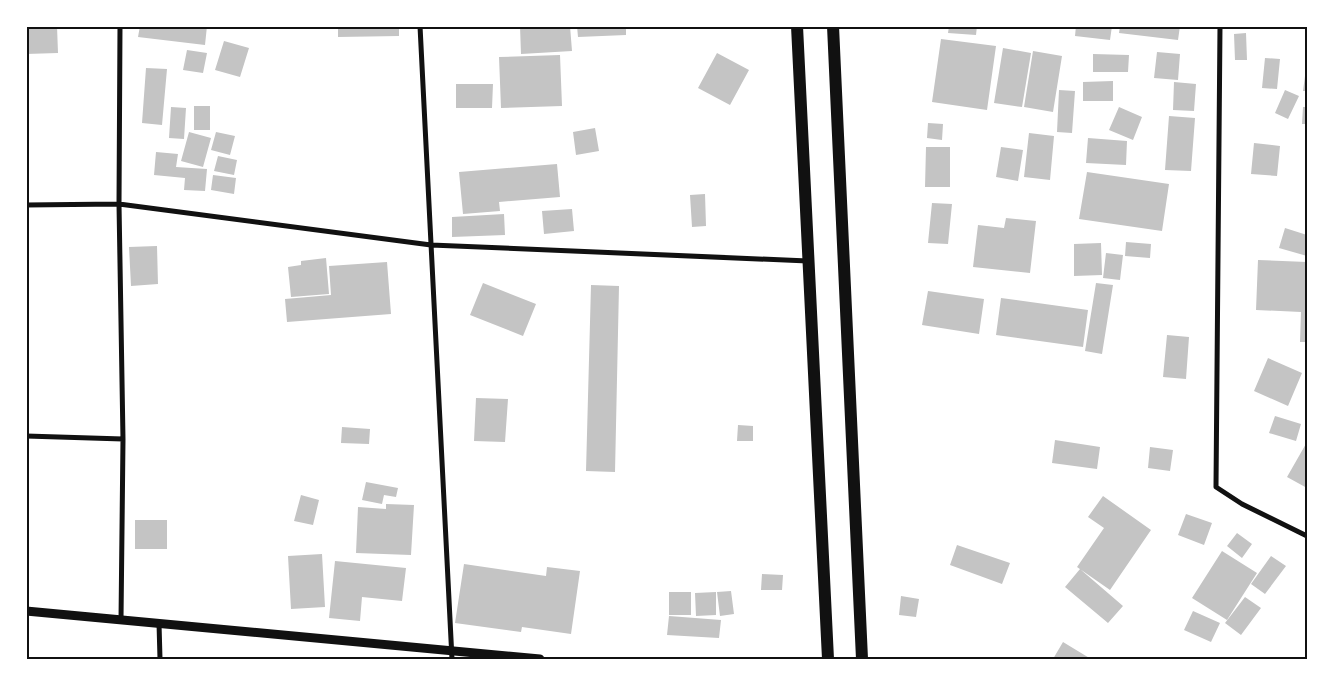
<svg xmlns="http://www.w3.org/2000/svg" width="1333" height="685" font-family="Raleway,sans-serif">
  <rect width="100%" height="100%" fill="#fff"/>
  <!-- building -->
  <path fill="#c4c4c4" d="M26,26h31l1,27 -32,1z
    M140,26h67l-2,19 -67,-8z
    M338,26h61v10l-61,1z
    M520,26h50l2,25 -51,3z
    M577,26h49v9l-48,2z
    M949,26h28l-1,9 -28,-2z
    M1076,26h36l-2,14 -35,-4z
    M1120,26h60l-2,14 -59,-7z
    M1246,33l1,27h-12l-1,-26z
    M941,39l55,7 -9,64 -55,-8z
    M224,41l25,7 -9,29 -25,-7z
    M1003,48l28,5 -9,54 -28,-4z
    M187,50l20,3 -4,20 -20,-3z
    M1033,51l29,5 -9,56 -29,-5z
    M1157,52l23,2 -2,26 -24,-2z
    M717,53l32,17 -19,35 -32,-17z
    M1093,54l36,1 -1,17h-35z
    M560,55l2,51 -61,2 -2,-51z
    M1265,58l15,1 -3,30 -15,-1z
    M146,68l21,1 -5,56 -20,-2z
    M1305,76h2v15h-4z
    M1113,81v20h-30v-19z
    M1174,82l22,2 -2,27 -21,-1z
    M456,84h37l-1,24h-36z
    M1059,90l16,1 -3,42 -15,-1z
    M1285,90l14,6 -11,23 -13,-6z
    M194,106h16v24h-16z
    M171,107l15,1 -2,31 -15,-1z
    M1119,107l23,10 -9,23 -24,-10z
    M1303,107h4v17h-5z
    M1169,116l26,2 -4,53 -26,-1z
    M928,123l15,1 -1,16 -15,-2z
    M595,128l4,23 -23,4 -3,-23z
    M189,132l22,6 -8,29 -22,-6z
    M216,132l19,4 -5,19 -19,-5z
    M1029,133l25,3 -4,44 -26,-3z
    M1088,138l39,3 -1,24 -40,-2z
    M1254,143l26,3 -3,30 -26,-2z
    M926,147h24v40h-25z
    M1001,147l22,3 -5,31 -22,-4z
    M156,152l22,2 -2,13 31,2 -2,22 -21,-1 1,-12 -31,-3z
    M218,156l19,4 -3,15 -20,-4z
    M557,164l3,33 -61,5 1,9 -37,3 -4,-42z
    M1087,172l82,12 -7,47 -83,-12z
    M213,175l23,3 -2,16 -23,-4z
    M705,194l1,32 -14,1 -2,-32z
    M932,203l20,1 -4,40 -20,-1z
    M572,209l2,22 -30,3 -2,-23z
    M504,214l1,21 -53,2v-20z
    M1006,218l30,3 -6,52 -57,-6 5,-42 26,3z
    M1285,228l22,7v21l-28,-8z
    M1126,242l25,2 -1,14 -25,-2z
    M1101,243l1,32 -28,1v-32z
    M157,246l1,38 -27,2 -2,-39z
    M1106,253l17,2 -3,25 -17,-2z
    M326,258l3,36 -38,3 -3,-30 13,-2v-4z
    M1258,260l49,2v80h-7l1,-30 -45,-2z
    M387,262l4,52 -104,8 -2,-23 46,-4 -2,-29z
    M483,283l53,21 -13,32 -53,-21z
    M1096,283l17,2 -11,69 -17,-3z
    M591,285l28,1 -4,186 -29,-1z
    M928,291l56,8 -5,35 -57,-9z
    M1001,298l87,12 -5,37 -87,-12z
    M1167,335l22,2 -3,42 -23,-2z
    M1268,358l34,15 -14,33 -34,-15z
    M476,398l32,1 -3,43 -31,-1z
    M1275,416l26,8 -5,17 -27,-8z
    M738,425l15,1v15h-16z
    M342,427l28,2 -1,15 -28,-1z
    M1055,440l45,7 -3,22 -45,-6z
    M1307,442v46l-20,-11z
    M1150,447l23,3 -3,21 -22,-3z
    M366,482l32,6 -2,9 -12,-2 -2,9 -20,-4z
    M301,495l18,5 -6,25 -19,-4z
    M1103,496l48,34 -41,60 -33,-23 27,-39 -16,-11z
    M386,504l28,1 -3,50 -55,-2 2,-46 28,2z
    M1186,514l26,9 -8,22 -26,-10z
    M135,520h32v29h-32z
    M1237,533l15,11 -10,14 -15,-12z
    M957,545l53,18 -8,21 -52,-19z
    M1222,551l35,22 -30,47 -35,-22z
    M322,554l3,53 -34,2 -3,-53z
    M1271,556l15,10 -21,28 -14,-10z
    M335,561l71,7 -4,33 -40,-4 -2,24 -31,-3z
    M464,564l82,12 1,-9 33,4 -9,63 -49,-7 -1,5 -66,-9z
    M1080,569l43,37 -15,17 -43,-36z
    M762,574l21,1 -1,15h-21z
    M731,591l3,23 -14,2 -3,-24z
    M669,592h22v23h-22z
    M716,592v23l-20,1 -1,-23z
    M901,596l18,3 -3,18 -17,-2z
    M1245,597l16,11 -20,27 -16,-12z
    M1193,611l27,12 -9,19 -27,-12z
    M669,616l52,4 -2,18 -52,-3z
    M1063,642l28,17h-38z"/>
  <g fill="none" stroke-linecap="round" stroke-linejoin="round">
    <!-- minor -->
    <path stroke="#111" stroke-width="5" d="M120,26l-1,178 4,235 -2,181
      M420,26l32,633
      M1220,26l-4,461 26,17 65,32
      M26,205l93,-1 312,41 377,16
      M26,436l97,3
      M159,623l1,36"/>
    <!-- tertiary -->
    <path stroke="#111" stroke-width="9" d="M26,611l514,48"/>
    <!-- primary -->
    <path stroke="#111" stroke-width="12" d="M797,26l31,633
      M833,26l29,633"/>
  </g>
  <!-- border -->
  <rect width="1333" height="685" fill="none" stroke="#ffffff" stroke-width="55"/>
  <rect x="28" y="28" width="1278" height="630" fill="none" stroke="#111" stroke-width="2"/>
</svg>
